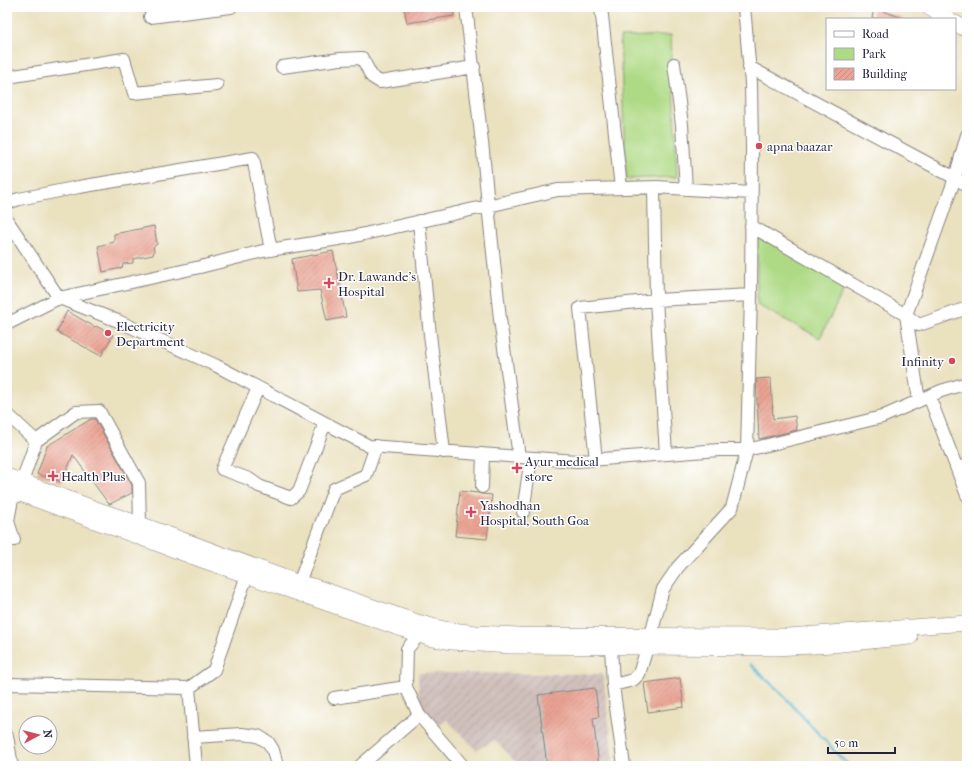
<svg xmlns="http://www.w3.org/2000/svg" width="974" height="773" font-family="'IM FELL French Canon',serif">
  <defs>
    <pattern id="industrial-furrows" width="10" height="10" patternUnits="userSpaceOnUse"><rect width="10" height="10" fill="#cfc0bb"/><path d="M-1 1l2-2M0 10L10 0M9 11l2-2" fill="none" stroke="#b1a5a2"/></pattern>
    <pattern id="building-hatch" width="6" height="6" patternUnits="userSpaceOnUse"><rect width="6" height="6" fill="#eaa393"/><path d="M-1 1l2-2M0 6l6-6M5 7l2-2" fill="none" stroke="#c88c80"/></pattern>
  </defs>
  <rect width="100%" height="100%" fill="#fff"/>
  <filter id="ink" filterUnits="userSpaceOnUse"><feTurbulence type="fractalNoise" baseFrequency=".025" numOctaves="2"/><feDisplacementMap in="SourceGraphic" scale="8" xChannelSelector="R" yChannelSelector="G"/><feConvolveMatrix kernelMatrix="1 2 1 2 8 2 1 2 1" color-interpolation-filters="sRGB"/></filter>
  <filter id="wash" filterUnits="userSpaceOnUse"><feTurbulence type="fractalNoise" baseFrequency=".012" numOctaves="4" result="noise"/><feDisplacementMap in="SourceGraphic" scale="16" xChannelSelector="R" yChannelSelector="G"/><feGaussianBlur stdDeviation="0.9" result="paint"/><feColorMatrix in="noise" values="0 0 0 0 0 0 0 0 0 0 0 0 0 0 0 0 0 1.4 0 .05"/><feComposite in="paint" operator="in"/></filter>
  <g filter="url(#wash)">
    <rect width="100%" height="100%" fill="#eae1bf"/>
    <!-- industrial -->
    <path fill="url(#industrial-furrows)" d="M418,673l185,1 11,92h-95l-24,-26 -18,10 -30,-30 -12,8 -16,-27z"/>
    <!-- green -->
    <path fill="#afda85" stroke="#687e60" d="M671,35l6,142 -51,2 -6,-142z
      M757,236l90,47 -27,55 -63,-33z"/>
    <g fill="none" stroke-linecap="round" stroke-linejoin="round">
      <!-- stream -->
      <path stroke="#50b4cf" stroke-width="2.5" d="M750,664l29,27 63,68 8,7"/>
    </g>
    <g id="blocks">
      <!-- building -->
      <path fill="url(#building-hatch)" d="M404,7h49l1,9 -47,7z
        M874,8l29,10v1h-27l-4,-1z
        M154,226l3,18 -4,3 1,4 -1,4 -20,4v4l-10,1 -1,4 -19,4 -5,-26 16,-4v-8z
        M333,251l13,66 -19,4 -7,-31 -23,2 -5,-33z
        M67,311l28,16 1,-1 17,9 -12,21 -44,-24z
        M771,378l2,41 22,-3 2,14 -38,9 -3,-60z
        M91,419h4l37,66v8l-22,11 -2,-1 -35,-48 -11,27 -25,-8 10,-28z
        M460,491l18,2 3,1 11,1 -5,44 -32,-3z
        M680,678l4,29 -36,5 -4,-29z
        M595,688l4,29 -6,1 6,48h-52l-9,-71z"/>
    </g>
  </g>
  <g filter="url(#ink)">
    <use href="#blocks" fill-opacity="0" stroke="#86827d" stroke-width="1"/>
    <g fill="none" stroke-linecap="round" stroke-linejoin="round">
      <defs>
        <path id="minor" d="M466,7l17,144 5,54 12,114 19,138
          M601,7l20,181
          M150,17l81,-10
          M674,64l8,61 4,64
          M282,67l58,-8 22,-1 10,19 8,5 94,-15
          M749,67l206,111 12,-43
          M7,77l117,-18 10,34 83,-8
          M654,188l2,112 10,154
          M7,203l12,-4 60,-12 174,-29 18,92
          M7,220l52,78 59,23 99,45 152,80 208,15 142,-11h28l135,-33 59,-26 26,-8
          M419,221l10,105 15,126
          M751,226l155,89 49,-137 12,7
          M906,315l13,86
          M906,315l13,10 48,-17
          M7,324l52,-26 141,-31 63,-16 88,-14 207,-47 99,-3 94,6
          M258,388l-36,81 27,10 10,7 32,12 8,-7 26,-68
          M929,396l28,73 10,-4
          M7,414l29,27
          M596,460l-16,-152 76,-8 95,-5
          M957,469l10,26
          M22,482l14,-41 40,-29 23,-1 40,72 1,41
          M482,487l1,-33
          M523,512l8,-54
          M14,540l-6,-19 4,-22 9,-5
          M299,583l35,-94 32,-14 10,-29
          M611,647l2,38 11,81
          M7,684l182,4 25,-18 33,-95
          M613,685l20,-5 6,-6 12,-39 12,-46 15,-22 54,-59 15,-58 4,-155 1,-146 -1,-66 -7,-76
          M406,687l13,28
          M189,688l7,78
          M334,698l72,-11 1,-38 12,-14
          M7,736l5,30
          M193,737l49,-3 16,2 10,6 5,8 4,16
          M360,766l59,-51 44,51"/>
        <path id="major" d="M928,7l20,12
          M955,23l12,7
          M7,476l89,33 44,15 159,59 14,3 104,36 27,7 32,4 42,2 270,1 179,-13
          M7,489l195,71 217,75 9,3 24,4 57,4 266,2 57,-3 78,-8"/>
      </defs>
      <!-- minor casing -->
      <use href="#minor" stroke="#86827d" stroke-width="14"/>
      <!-- major casing -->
      <use href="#major" stroke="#86827d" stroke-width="16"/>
      <!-- minor -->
      <use href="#minor" stroke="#fff" stroke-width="12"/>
      <!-- major -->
      <use href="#major" stroke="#fff" stroke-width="15"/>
    </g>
  </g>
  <!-- markers -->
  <g fill="#d1495b" stroke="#fff" stroke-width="1.5">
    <circle cx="759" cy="146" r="4"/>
    <path d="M327 277h4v4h4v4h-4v4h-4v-4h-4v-4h4z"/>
    <circle cx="108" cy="333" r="4"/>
    <circle cx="952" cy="361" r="4"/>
    <path d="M515 462h4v4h4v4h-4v4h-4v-4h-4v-4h4z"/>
    <path d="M51 470h4v4h4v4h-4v4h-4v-4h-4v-4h4z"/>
    <path d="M469 506h4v4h4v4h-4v4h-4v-4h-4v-4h4z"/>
  </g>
  <g text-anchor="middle" stroke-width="3" stroke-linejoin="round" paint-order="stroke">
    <!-- poi labels -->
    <g font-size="13" fill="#22223b" stroke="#fff" text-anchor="start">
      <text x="767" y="151">apna baazar</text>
      <text x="338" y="281">Dr. Lawande's<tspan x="338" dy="15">Hospital</tspan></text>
      <text x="116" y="331">Electricity<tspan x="116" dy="15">Department</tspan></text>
      <text x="944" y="366" text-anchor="end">Infinity</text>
      <text x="525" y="466">Ayur medical<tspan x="525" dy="15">store</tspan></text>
      <text x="61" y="481">Health Plus</text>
      <text x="480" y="510">Yashodhan<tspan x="480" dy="15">Hospital, South Goa</tspan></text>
    </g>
  </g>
  <!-- margin -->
  <rect width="974" height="773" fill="none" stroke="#fff" stroke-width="24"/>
  <!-- legend -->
  <rect x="826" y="18" width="130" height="72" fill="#ffffff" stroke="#a7a7b1"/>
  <rect x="834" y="31" width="20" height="6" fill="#ffffff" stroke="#a7a7b1"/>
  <text x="862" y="38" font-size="12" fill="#22223b">Road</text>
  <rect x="834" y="48" width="20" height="12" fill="#afda85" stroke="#a7a7b1"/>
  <text x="862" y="58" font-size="12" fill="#22223b">Park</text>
  <rect x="834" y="68" width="20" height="12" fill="url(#building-hatch)" stroke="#a7a7b1"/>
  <text x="862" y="78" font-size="12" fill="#22223b">Building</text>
  <!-- north arrow -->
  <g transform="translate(38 735) rotate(83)"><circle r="19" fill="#ffffff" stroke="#a7a7b1"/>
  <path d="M0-3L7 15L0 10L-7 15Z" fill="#d1495b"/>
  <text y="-6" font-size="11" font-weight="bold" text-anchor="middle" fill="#22223b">N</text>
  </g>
  <!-- scale -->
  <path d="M828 747v6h67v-6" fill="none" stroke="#22223b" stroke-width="2"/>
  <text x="834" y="747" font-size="12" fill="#22223b" stroke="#ffffff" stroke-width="3" paint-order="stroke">50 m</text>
</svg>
